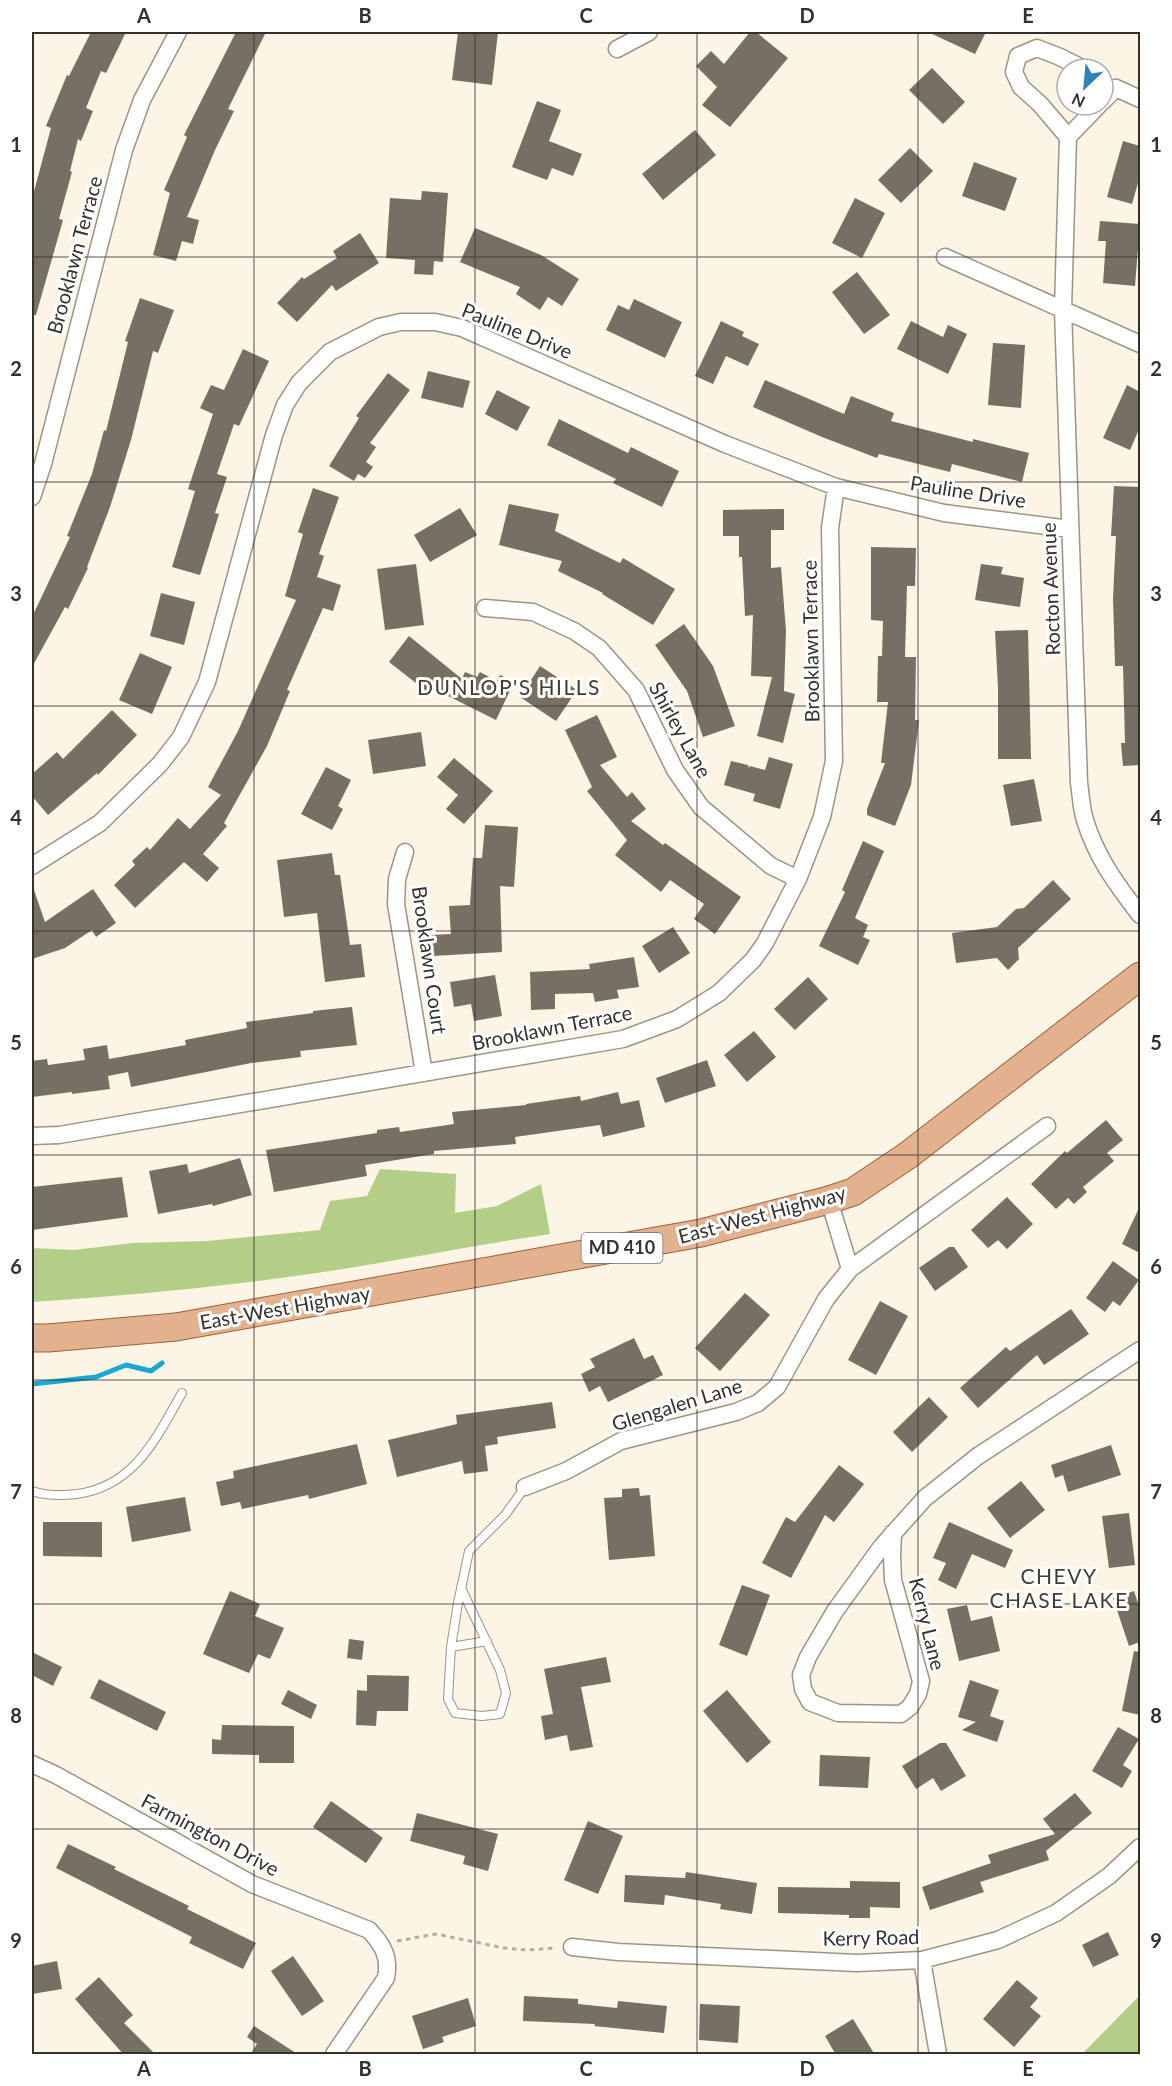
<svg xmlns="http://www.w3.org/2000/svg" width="1172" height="2086" font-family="Lato,sans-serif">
  <rect width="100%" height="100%" fill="#fcf4e5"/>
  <!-- green -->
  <path fill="#b3ce86" d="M380,1169l76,5 -1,39 42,-7 44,-22 9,50c-69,10 -138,24 -207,35 -103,16 -207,26 -311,33v-54l42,2 58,-7 75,-2 113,-11 10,-29 37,-5z
    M1140,1995v59h-57v-1z"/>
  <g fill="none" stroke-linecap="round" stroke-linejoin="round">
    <!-- stream -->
    <path stroke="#1ca9d1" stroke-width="5" d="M32,1384l64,-7 30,-12 25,6 11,-8"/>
  </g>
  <!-- building -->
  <path fill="#767063" d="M91,32h35l-20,41 -5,-2 -15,37 7,3 -12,30 -3,-2 -8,32 2,1 -13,47 4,1 -27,95h-4v-116l19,-71 -5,-2 21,-51 2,1z
    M236,32h30l-38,77 6,2 -19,39 -28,67 12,3 -6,24 -11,-3 -6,20 -23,-6 17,-62 -6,-3 23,-53 -3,-2z
    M458,32h40l-6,53 -40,-5z
    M750,32h6l32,26 -58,69 -28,-22 15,-18 -21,-21 15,-15 13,13z
    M928,32h58l-11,22z
    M932,68l33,34 -22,22 -34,-34z
    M537,101l24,9 -12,31 33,13 -9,22 -21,-8 -5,12 -35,-13z
    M695,130l21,25 -53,45 -21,-26z
    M1123,141l17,5v38l-2,-1 -6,21 -25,-7z
    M910,148l23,23 -32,32 -23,-23z
    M974,162l43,16 -12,33 -43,-15z
    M422,191l26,2 -5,69 -9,-1 -1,14 -19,-1 1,-14 -29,-2 4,-60 31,2z
    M855,198l30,15 -23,45 -30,-15z
    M1100,221l40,3 -5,62 -32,-3 3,-42h-8z
    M475,228l66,27 38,24 -17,27 -14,-9 -8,13 -24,-16 4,-7 -60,-25z
    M360,233l19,30 -43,28 -4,-6 -35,37 -20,-19 25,-26 2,2 33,-21 -4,-7z
    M857,272l33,43 -26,19 -32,-42z
    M140,298l34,12 -16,43 -5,-2 -22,89 -21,67 -23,60 1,1 -20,41 -3,-2 -33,60v-50l38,-80 -3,-1 25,-62 12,-44 2,1 22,-89 -3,-1z
    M634,299l48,23 -17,36 -59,-28 12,-25 11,5z
    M721,321l23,11 -2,4 17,8 -11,22 -22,-10 -13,28 -18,-8z
    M911,321l32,16 5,-12 19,9 -19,40 -51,-25z
    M993,343l32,2 -4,63 -33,-3z
    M243,349l26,12 -30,65 -5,-2 -17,50 10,3 -12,36 4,1 -19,61 -28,-8 23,-76 -7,-2 25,-75 -13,-6 11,-23 13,5z
    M428,371l42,10 -7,27 -42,-10z
    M388,373l22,17 -40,53 6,4 -10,15 7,5 -8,11 -7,-4 -4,7 -25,-15 30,-48 -3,-2z
    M765,380l79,34 7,-18 43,17 -3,8 82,21v-3l56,14 -7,29 -70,-18 -2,8 -71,-18 -2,4 -55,-21 -69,-30z
    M1127,385l13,7v35l-10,23 -27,-12z
    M497,390l33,17 -13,24 -32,-17z
    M559,419l69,34 3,-6 48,24 -17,36 -49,-24 3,-4 -69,-34z
    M1114,486l26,1v278l-17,1 -2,-23h4l-2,-77h-8l-2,-68 3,-62h-5z
    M313,488l26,9 -20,57 5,2 -7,21 24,8 -8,26 -10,-3 -36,82 3,1 -23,55 -43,77 3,3 -24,28 16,14 -12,14 -23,-20 -49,46 -21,-23 21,-20 -3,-4 15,-14 3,3 28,-32 12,11 31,-34 -13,-8 30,-56 58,-131 -11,-4 18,-62 -5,-2z
    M509,504l50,10 -4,17 65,32 3,-5 52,31 -22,36 -51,-31 1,-1 -45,-22 4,-10 -63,-16z
    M460,508l17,27 -47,27 -16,-27z
    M784,509v21h-13v38l10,-1 5,64 -2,60 11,3 -12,49 -26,-7 15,-59 -21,-1 2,-61 -8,1 -3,-59h-3v-21h-16v-26z
    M871,547l45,1 -1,38h-8l-2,71h11l-1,63h4l-8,65 -16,41 -28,-11v-6l18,-46h-4l7,-61h-11l1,-46h4l1,-35 -12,-1z
    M416,564l8,61 -39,5 -8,-61z
    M981,564l22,3 -2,7 23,4 -4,29 -45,-7z
    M161,593l34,9 -11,43 -34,-9z
    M684,624l29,42 22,60 -32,11 -16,-46 -32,-46z
    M1028,630l3,129h-33v-71l-3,-57z
    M409,636l53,43 3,-7 12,5 3,-5 17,9 3,-6 14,7 -18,38 -62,-31 -4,5 -41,-32z
    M140,653l32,14 -20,47 -33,-14z
    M540,666l37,24 -21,31 -36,-24z
    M112,710l25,25 -39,40 -1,-2 -49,42 -16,-19v-22l25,-22 6,7z
    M597,715l20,42 -17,8 27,32 5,-5 14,17 -15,12 32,24 2,-2 76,54 -26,37 -21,-15 10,-15 -34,-24 -9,12 -46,-37 12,-15 -40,-49 5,-4 -27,-57z
    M421,732l5,34 -53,8 -5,-34z
    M769,757l24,7 -13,45 -27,-8 2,-7 -31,-9 7,-24 17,4 1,3 1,-2 15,4z
    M454,758l39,33 -29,33 -18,-15 12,-14 -21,-18z
    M326,767l25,13 -13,26 5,3 -11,21 -31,-16z
    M1034,779l8,42 -31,5 -8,-41z
    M485,825l33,2 -4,60 -14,-1 2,66 -69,4 -1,-21 19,-1 -2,-28 21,-1 3,-47h9z
    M863,841l21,10 -29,67 13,7 -5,12 7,3 -12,25 -39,-19 26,-54 -3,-2z
    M332,853l3,22h5l10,70 11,-1 4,33 -40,5 -8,-69 -33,4 -7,-57z
    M1053,880l18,19 -53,49 1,11 -11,11 -11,-12 -41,5 -4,-30 45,-6 19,-18 8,-1z
    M93,889l23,34 -20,14 -4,-7 -27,18 -33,11v-69h2l11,32z
    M673,927l17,26 -31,20 -17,-27z
    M634,957l5,30 -22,3 2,8 -24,4 -2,-9 -38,1v15l-24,1 -1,-38 60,-3 -1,-5z
    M495,975l7,41 -28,5 -3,-17 -17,3 -4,-25z
    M808,977l20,22 -33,31 -21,-21z
    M352,1007l5,38 -57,6 1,6 -50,6 -120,24 -3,-15 -20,4 2,13 -38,5v-2l-40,5v-36l15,-2 1,6 37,-5 -2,-11 24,-4 2,14 77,-14 -1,-5 62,-12 -1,-6 67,-9v-2z
    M754,1031l22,26 -29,25 -23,-27z
    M707,1060l9,26 -51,17 -9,-25z
    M618,1092l3,12 18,-4 6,27 -42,10 -3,-12 -85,12 1,7 -82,7v3l-69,11 2,11 -93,16 -8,-42 111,-17v-3l22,-3 1,5 54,-8 -2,-12 74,-7v-1l54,-8 1,5z
    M1106,1120l17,20 -16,13 7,8 -31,26 4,5 -13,12 -6,-6 -12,11 -25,-25 34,-33 2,2z
    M240,1158l12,37 -39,11 -1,-2 -54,10 -9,-43 38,-7 2,9z
    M122,1177l6,40 -96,13v-43z
    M1007,1197l26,27 -26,25 -9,-9 -10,8 -17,-18z
    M1140,1206v47l-18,-9z
    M949,1247h5l14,20 -33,24 -16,-23z
    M1113,1261l26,19 -19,26 -7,-5 -8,11 -19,-14z
    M745,1293l25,22 -50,56 -25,-23z
    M880,1301l28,15 -32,59 -28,-15z
    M1071,1309l18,25 -45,31 -7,-10 -59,53 -18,-20 46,-41 4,4z
    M634,1338l10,21 9,-4 10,20 -55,27 -8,-16 -11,6 -8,-18 14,-7 -5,-8z
    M929,1397l19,20 -36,35 -19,-20z
    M552,1402l4,26 -59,9 1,7 -13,2 3,25 -24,3 -2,-13 -65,16 -9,-37 69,-16 -1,-9z
    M357,1444l10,40 -58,15 -1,-4 -66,14 -2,-7 -19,4 -5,-24 18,-4 -1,-7z
    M1111,1445l10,30 -53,17 -5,-17 -8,3 -4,-13z
    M839,1465l25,19 -30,38 -9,-7 -34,63 -29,-15 24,-46 9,5z
    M1021,1481l24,29 -35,28 -23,-30z
    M639,1488l1,8 10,-1 5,61 -46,4 -5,-62 18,-1v-8z
    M185,1497l6,34 -59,11 -6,-35z
    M1129,1513l6,52 -26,3 -7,-52z
    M43,1522h59v35l-59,-1z
    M949,1522l64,28 -8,18 -33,-14 -16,35 -18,-9 8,-17 -13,-5z
    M742,1585l28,10 -23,61 -28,-11z
    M230,1591l30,13 -5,12 29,12 -14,31 -12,-5 -9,19 -46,-19z
    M1134,1591l6,18v33l-11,4 -16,-48z
    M967,1605l4,16 21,-5 8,35 -41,10 -12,-52z
    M349,1639l15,2 -2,19 -15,-2z
    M1134,1651l6,1v63l-18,-4z
    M32,1652l30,15 -9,19 -21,-11z
    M606,1657l5,25 -30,5 12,60 -23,4 -3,-16 -22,5 -4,-24 12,-2 -9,-45z
    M367,1675l42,1 -1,35h-31l-1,15 -20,-1 1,-35 10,1z
    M99,1679l67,33 -9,19 -67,-33z
    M970,1680l29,10 -9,26 14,5 -7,21 -35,-12 14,-8 -18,-5z
    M288,1690l29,15 -6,14 -30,-15z
    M727,1690l44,52 -24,21 -44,-52z
    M222,1725l72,1v37h-35v-8l-47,-1v-15l9,1z
    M1118,1727l21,12 -16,26 9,6 -10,17 -30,-17z
    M940,1743h6l20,33 -25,15 -8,-13 -17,11 -14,-23z
    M820,1755l50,2 -2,31 -49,-2z
    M1075,1793l17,20 -46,38 3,9 -69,22 4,10 -54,18 -8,-23 69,-24 -3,-8 67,-21 -12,-15z
    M331,1801l52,37 -17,25 -53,-36z
    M417,1813l81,21 -10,37 -25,-7 2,-8 -55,-15z
    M588,1821l35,15 -25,58 -34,-14z
    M68,1844l48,23 -2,2 75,37 -2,3 69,34 -13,26 -54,-26 3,-6 -136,-69z
    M686,1872l71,11 -5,31 -32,-5 1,-5 -56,-9 -1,10 -40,-3 1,-27 60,3z
    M850,1881l50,1v26l-30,-1v11h-21v-3l-71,-2v-26l72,1z
    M1108,1932l11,23 -26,12 -11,-22z
    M293,1956l31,45 -22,15 -31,-45z
    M57,1961l5,28 -30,5v-28z
    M99,1977l34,38 -9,8 32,32h-32l-49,-56z
    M1017,1980l21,18 -8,9 11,9 -27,31 -31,-28z
    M524,1996l54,3v5l39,4 1,-7 49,5 -3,27 -70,-7 1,-2 -72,-3z
    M468,1998l8,28 -34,11 2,5 -21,7 -11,-33z
    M700,2004l40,2 -2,37 -39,-3z
    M853,2019l22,36h-39l-11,-19z
    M254,2026l45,29h-49l7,-11 -10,-7z"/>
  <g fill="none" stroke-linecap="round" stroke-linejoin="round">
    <defs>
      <path id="service" d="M32,1491c15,5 29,5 45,3 58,-8 79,-56 105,-101
        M461,1588l39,82 6,23 -6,21 -18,2 -27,-3 -7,-14 3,-52 7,-44 11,-52 36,-36 20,-28
        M451,1647l36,-6"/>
      <path id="minor" d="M617,49l32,-17
        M1103,101l13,-13 24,11
        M1099,105l-31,32 -5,172 16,474c2,12 2,25 6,37 11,37 32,65 55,95
        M1068,137l-28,-33 -19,-17 -7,-15 4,-16 19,-8 23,9 24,12
        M945,257l195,87
        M32,497l11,-33 81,-314 18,-50 36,-68
        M485,608l48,4 41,19 25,17 37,42 39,80 26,37 70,59 27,13
        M405,852l-8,27 -1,25 28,169
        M32,866l68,-43 60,-59 21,-27 26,-55 67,-247 11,-30 14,-22 31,-31 49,-25 22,-5h34l27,6 263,116 111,43 108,26 126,16
        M32,1136l27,-1 564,-96 54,-20 42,-26 34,-33 12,-17 33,-64 24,-62 12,-56 -4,-233 6,-41
        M850,1269l197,-143
        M525,1487l41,-16 55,-30 115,-29 22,-9 19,-16 49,-88 24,-30 -21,-69
        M893,1533l-1,24 1,23 28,101 -3,13 -8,13 -9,7 -63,-1 -28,-11 -7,-13 -2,-14 7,-18 27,-46 47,-65 43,-48 53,-42 162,-106
        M32,1764l24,11 196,109 117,46c14,15 21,27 17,48l-52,76
        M572,1947l46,5 239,11 65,-3 76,-20 58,-27 53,-37 31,-29
        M922,1960l16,94"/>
      <path id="primary" d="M32,1338h16l128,-11 525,-94 128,-33 24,-8 54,-36 233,-180"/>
    </defs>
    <!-- service casing -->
    <use href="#service" stroke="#9b9487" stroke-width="10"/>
    <!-- minor casing -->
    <use href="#minor" stroke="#9b9487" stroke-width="19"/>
    <!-- primary casing -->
    <use href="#primary" stroke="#9b623a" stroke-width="29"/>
    <!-- path -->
    <path stroke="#b2aca1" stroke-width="3" stroke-dasharray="4.5 4.5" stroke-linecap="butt" d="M397,1941l39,-7 68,14 23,2 28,-2"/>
    <!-- service -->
    <use href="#service" stroke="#fff" stroke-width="8"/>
    <!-- minor -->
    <use href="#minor" stroke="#fff" stroke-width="16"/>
    <!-- primary -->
    <use href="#primary" stroke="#e4b18e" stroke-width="27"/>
  </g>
  <!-- grid -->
  <path fill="none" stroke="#34312c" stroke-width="1.5" stroke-opacity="0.55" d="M254,32v2022M475,32v2022M697,32v2022M918,32v2022M32,257h1108M32,482h1108M32,706h1108M32,931h1108M32,1155h1108M32,1380h1108M32,1604h1108M32,1829h1108"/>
  <g text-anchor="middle" stroke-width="6" stroke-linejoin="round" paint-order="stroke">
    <!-- shield labels -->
    <rect fill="#fff" stroke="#716f6b" stroke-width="1.5" x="581.5" y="1233" width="81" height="30" rx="4.5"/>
    <g font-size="18" font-weight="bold" fill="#34312c">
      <text x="622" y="1254">MD 410</text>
    </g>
    <!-- street labels -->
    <g font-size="20" fill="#34312c" stroke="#fff">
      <text transform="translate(75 255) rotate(-75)" y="7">Brooklawn Terrace</text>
      <text transform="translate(517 331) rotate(22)" y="7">Pauline Drive</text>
      <text transform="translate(968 492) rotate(9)" y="7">Pauline Drive</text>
      <text transform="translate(1051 589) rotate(-92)" y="7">Rocton Avenue</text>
      <text transform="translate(811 641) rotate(-91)" y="7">Brooklawn Terrace</text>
      <text transform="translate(680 730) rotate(61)" y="7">Shirley Lane</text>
      <text transform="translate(429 960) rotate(82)" y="7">Brooklawn Court</text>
      <text transform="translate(552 1028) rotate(-11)" y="7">Brooklawn Terrace</text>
      <text transform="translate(762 1215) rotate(-15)" y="7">East-West Highway</text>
      <text transform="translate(285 1308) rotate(-10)" y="7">East-West Highway</text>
      <text transform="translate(677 1405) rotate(-17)" y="7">Glengalen Lane</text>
      <text transform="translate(927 1624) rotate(76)" y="7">Kerry Lane</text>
      <text transform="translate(210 1835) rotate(28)" y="7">Farmington Drive</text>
      <text transform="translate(871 1938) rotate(-1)" y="7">Kerry Road</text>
    </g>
    <!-- neighbourhood labels -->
    <g font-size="21" letter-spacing="1.5" fill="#433d31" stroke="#fff">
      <text x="509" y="695">DUNLOP'S HILLS</text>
      <text x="1059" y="1584">CHEVY<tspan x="1059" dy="24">CHASE LAKE</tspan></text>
    </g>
  </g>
  <!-- border -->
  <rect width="1172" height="2086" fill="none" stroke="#ffffff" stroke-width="66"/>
  <!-- north arrow -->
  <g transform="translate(1085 87) rotate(206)"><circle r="28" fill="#ffffff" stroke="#aeadab" stroke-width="1.5"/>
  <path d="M0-4.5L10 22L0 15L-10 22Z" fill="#3382b4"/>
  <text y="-9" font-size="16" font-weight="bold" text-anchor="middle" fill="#34312c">N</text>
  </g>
  <rect x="33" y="33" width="1106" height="2020" fill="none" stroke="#34312c" stroke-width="2"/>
  <g font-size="20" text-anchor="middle" font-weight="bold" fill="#34312c">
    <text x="144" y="23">A</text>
    <text x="365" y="23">B</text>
    <text x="586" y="23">C</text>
    <text x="807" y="23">D</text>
    <text x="1028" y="23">E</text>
    <text x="16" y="152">1</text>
    <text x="1156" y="152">1</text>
    <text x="16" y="376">2</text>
    <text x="1156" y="376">2</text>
    <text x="16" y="601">3</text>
    <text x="1156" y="601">3</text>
    <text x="16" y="825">4</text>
    <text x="1156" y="825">4</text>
    <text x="16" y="1050">5</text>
    <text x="1156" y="1050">5</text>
    <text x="16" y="1274">6</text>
    <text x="1156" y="1274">6</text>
    <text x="16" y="1499">7</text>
    <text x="1156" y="1499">7</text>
    <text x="16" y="1723">8</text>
    <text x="1156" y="1723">8</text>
    <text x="16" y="1948">9</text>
    <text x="1156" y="1948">9</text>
    <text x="144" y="2076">A</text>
    <text x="365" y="2076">B</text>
    <text x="586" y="2076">C</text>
    <text x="807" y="2076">D</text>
    <text x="1028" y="2076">E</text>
  </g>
</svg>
